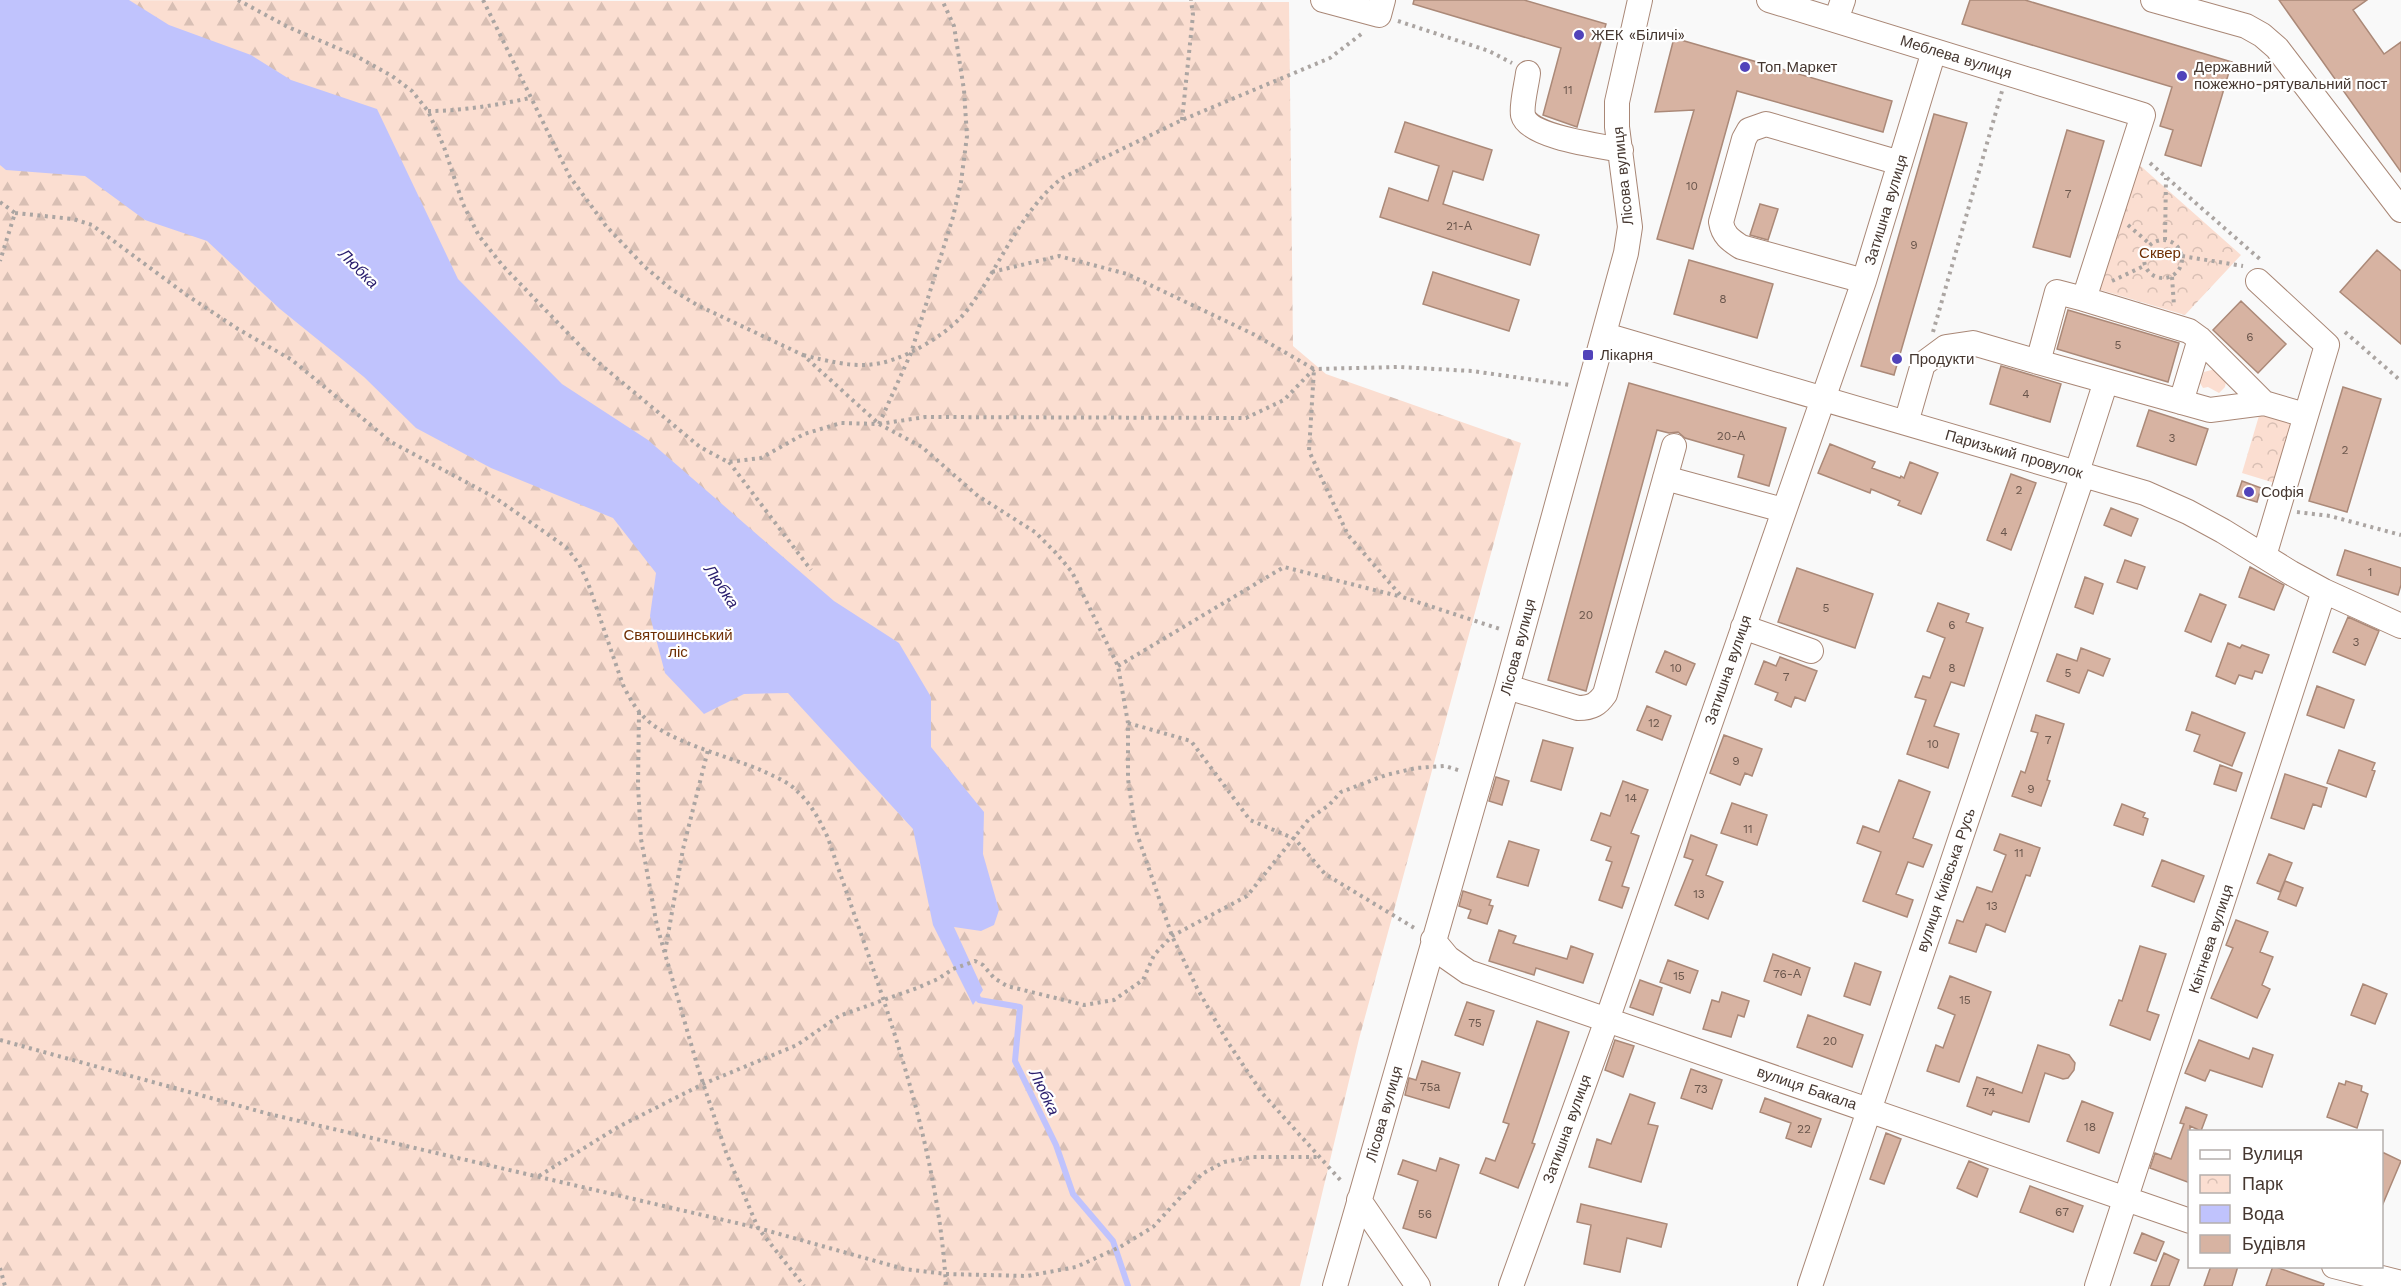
<svg xmlns="http://www.w3.org/2000/svg" width="2401" height="1286" font-family="'Work Sans',sans-serif">
<style>
.grass{fill:#fbded1}
.forest{fill:url(#forest-firs)}
.park{fill:url(#park-crowns)}
.water{fill:#c0c3fd}
.lines{fill:none;stroke-linecap:round;stroke-linejoin:round}
.stream{stroke:#c0c3fd;stroke-width:6}
.building{fill:#d7b3a2;stroke:#ab8978;stroke-width:1.5}
.minor-casing{stroke:#a98776;stroke-width:26}
.path{stroke:#aba5a2;stroke-width:4;stroke-dasharray:3 4.5;stroke-linecap:butt}
.minor{stroke:#fff;stroke-width:24}
.poi-dot{fill:#5143ba;stroke:#fff;stroke-width:2}
.labels{text-anchor:middle;stroke-width:4.5;stroke-linejoin:round;paint-order:stroke}
.number-label{font-size:12px;fill:#6a564c}
.poi-label{font-size:15px;fill:#453730;stroke:#fff;text-anchor:start}
.street-label{font-size:15px;fill:#453730;stroke:#fff}
.park-label{font-size:15px;fill:#6e2e03;stroke:#fff}
.water-label{font-size:16px;font-style:italic;fill:#291d6d;stroke:#fff}
</style>
<defs>
<pattern id="forest-firs" width="22" height="20" patternUnits="userSpaceOnUse" patternTransform="scale(1.5)"><rect width="22" height="20" fill="#fbded1"/><path d="M5 1l3.5 6h-7zM16 11l3.5 6h-7z" fill="#d8bfb4"/></pattern>
<pattern id="park-crowns" width="20" height="18" patternUnits="userSpaceOnUse" patternTransform="scale(1.5)"><rect width="20" height="18" fill="#fbded1"/><path d="M2 6a3 3 0 1 1 6 0M12 15a3 3 0 1 1 6 0" fill="none" stroke="#d8bfb4"/></pattern>
</defs>
<rect width="100%" height="100%" fill="#f9f9f9"/>
<path class="grass" d="M 2215,369 L 2226,381 L 2225,387 L 2219,393 L 2208,387 L 2203,388 L 2200,383 L 2204,372 Z"/>
<path class="forest" d="M 0,0 L 1289,2 L 1293,346 L 1326,374 L 1521,443 L 1359,1039 L 1300,1286 L 0,1286 Z"/>
<path class="park" d="M 2135,161 L 2241,255 L 2185,315 L 2094,288 Z
M 2261,409 L 2298,420 L 2278,484 L 2242,473 Z"/>
<path class="water" d="M 0,0 L 129,0 L 169,25 L 251,55 L 291,80 L 377,109 L 458,279 L 562,384 L 648,440 L 834,601 L 899,643 L 931,697 L 931,747 L 984,812 L 983,854 L 999,910 L 994,925 L 981,931 L 954,927 L 983,990 L 973,1005 L 933,925 L 913,829 L 788,693 L 744,694 L 704,714 L 665,673 L 650,616 L 656,573 L 613,518 L 491,468 L 416,428 L 364,377 L 280,309 L 207,241 L 145,220 L 85,176 L 6,170 L 0,165 Z"/>
<g class="lines">
<path class="stream" d="M 975,992 L 979,1000 L 1020,1007 L 1015,1061 L 1056,1145 L 1073,1194 L 1113,1241 L 1128,1286"/>
</g>
<path class="building" d="M 1414,0 L 1524,0 L 1606,24 L 1577,127 L 1543,115 L 1561,48 L 1413,4 Z
M 1970,0 L 2025,0 L 2232,62 L 2201,166 L 2165,155 L 2173,130 L 2160,126 L 2172,87 L 1962,24 Z
M 2279,0 L 2367,0 L 2353,10 L 2384,54 L 2401,42 L 2401,172 Z
M 1674,38 L 1892,101 L 1883,132 L 1737,91 L 1693,249 L 1657,239 L 1694,110 L 1655,112 Z
M 1934,114 L 1967,123 L 1894,375 L 1861,366 Z
M 1405,122 L 1492,150 L 1483,180 L 1453,171 L 1443,204 L 1539,235 L 1530,265 L 1380,217 L 1389,188 L 1428,201 L 1439,166 L 1395,152 Z
M 2067,130 L 2104,141 L 2070,257 L 2033,247 Z
M 1760,204 L 1778,209 L 1768,240 L 1750,235 Z
M 2377,250 L 2401,271 L 2401,344 L 2340,292 Z
M 1689,260 L 1773,284 L 1757,338 L 1674,314 Z
M 1433,272 L 1519,300 L 1509,331 L 1423,304 Z
M 2241,301 L 2286,344 L 2258,373 L 2213,330 Z
M 2068,310 L 2179,343 L 2168,382 L 2057,349 Z
M 2001,366 L 2061,384 L 2050,422 L 1990,404 Z
M 1629,383 L 1786,428 L 1769,486 L 1738,477 L 1744,455 L 1685,438 L 1678,432 L 1669,433 L 1657,430 L 1586,691 L 1548,680 Z
M 2343,387 L 2381,399 L 2347,512 L 2309,501 Z
M 2149,410 L 2208,429 L 2196,465 L 2137,446 Z
M 1830,444 L 1875,462 L 1872,468 L 1900,478 L 1901,476 L 1904,478 L 1910,462 L 1938,473 L 1921,514 L 1898,505 L 1900,501 L 1871,489 L 1870,493 L 1818,473 Z
M 2011,474 L 2036,483 L 2011,550 L 1987,540 Z
M 2242,481 L 2261,488 L 2257,502 L 2237,496 Z
M 2111,508 L 2138,519 L 2131,536 L 2104,525 Z
M 2345,550 L 2401,568 L 2401,585 L 2398,595 L 2337,575 Z
M 2125,560 L 2145,567 L 2137,589 L 2117,582 Z
M 2250,567 L 2284,585 L 2274,610 L 2239,597 Z
M 1797,568 L 1873,594 L 1855,648 L 1778,622 Z
M 2085,577 L 2103,584 L 2093,614 L 2075,607 Z
M 2200,594 L 2226,605 L 2211,642 L 2185,631 Z
M 1938,603 L 1969,614 L 1966,622 L 1983,628 L 1964,686 L 1951,682 L 1934,726 L 1959,734 L 1948,768 L 1907,754 L 1926,700 L 1915,697 L 1923,676 L 1930,678 L 1945,638 L 1927,631 Z
M 2348,617 L 2379,631 L 2365,665 L 2333,652 Z
M 2228,643 L 2240,648 L 2242,645 L 2269,655 L 2262,673 L 2255,671 L 2252,679 L 2239,675 L 2235,684 L 2216,676 Z
M 2081,648 L 2110,659 L 2103,676 L 2088,670 L 2079,693 L 2047,681 L 2057,654 L 2077,661 Z
M 1665,651 L 1695,664 L 1686,685 L 1656,672 Z
M 1780,657 L 1817,671 L 1805,701 L 1795,697 L 1791,707 L 1775,700 L 1778,693 L 1755,684 L 1764,661 L 1776,666 Z
M 2317,686 L 2354,700 L 2344,728 L 2307,715 Z
M 1647,706 L 1671,716 L 1662,740 L 1637,730 Z
M 2192,712 L 2245,733 L 2232,766 L 2194,751 L 2200,735 L 2186,730 Z
M 2036,715 L 2064,724 L 2047,780 L 2050,781 L 2041,806 L 2012,796 L 2021,771 L 2025,773 L 2038,733 L 2031,731 Z
M 1724,735 L 1762,749 L 1752,776 L 1745,773 L 1740,785 L 1710,773 Z
M 1543,740 L 1573,748 L 1561,790 L 1531,781 Z
M 2339,750 L 2375,763 L 2372,770 L 2375,771 L 2366,797 L 2327,783 Z
M 2220,765 L 2242,773 L 2236,791 L 2214,784 Z
M 2285,774 L 2327,788 L 2321,807 L 2313,804 L 2304,829 L 2271,818 Z
M 1496,777 L 1509,781 L 1502,805 L 1489,801 Z
M 1899,780 L 1930,792 L 1913,838 L 1932,845 L 1923,867 L 1908,862 L 1896,894 L 1913,900 L 1907,917 L 1863,901 L 1881,852 L 1857,843 L 1863,826 L 1879,832 Z
M 1623,781 L 1648,790 L 1631,833 L 1639,836 L 1622,886 L 1629,888 L 1622,908 L 1599,900 L 1612,862 L 1606,860 L 1611,847 L 1591,840 L 1601,813 L 1610,816 Z
M 1732,803 L 1767,815 L 1757,845 L 1721,833 Z
M 2122,804 L 2145,813 L 2143,817 L 2148,819 L 2143,835 L 2114,825 Z
M 2000,834 L 2040,848 L 2030,876 L 2026,875 L 2005,932 L 1986,924 L 1976,952 L 1949,943 L 1957,920 L 1963,922 L 1977,887 L 1992,892 L 2006,855 L 1994,850 Z
M 1691,835 L 1717,845 L 1706,875 L 1723,882 L 1708,919 L 1675,905 L 1693,860 L 1684,857 Z
M 1509,841 L 1539,850 L 1528,886 L 1497,877 Z
M 2269,854 L 2292,863 L 2280,892 L 2257,883 Z
M 2162,860 L 2204,876 L 2194,902 L 2152,886 Z
M 2285,881 L 2303,888 L 2296,906 L 2278,899 Z
M 1463,891 L 1491,900 L 1489,905 L 1493,906 L 1487,924 L 1468,918 L 1471,910 L 1459,906 Z
M 2236,920 L 2268,932 L 2260,952 L 2273,957 L 2262,985 L 2270,989 L 2257,1018 L 2211,998 L 2233,948 L 2226,945 Z
M 1499,930 L 1516,936 L 1513,943 L 1567,959 L 1571,946 L 1593,954 L 1583,983 L 1536,968 L 1534,975 L 1489,961 Z
M 2140,946 L 2166,954 L 2147,1011 L 2159,1015 L 2150,1040 L 2110,1025 L 2119,1000 L 2122,1001 Z
M 1773,954 L 1810,968 L 1801,995 L 1764,981 Z
M 1668,960 L 1698,971 L 1690,993 L 1660,982 Z
M 1855,963 L 1881,972 L 1870,1005 L 1844,996 Z
M 1950,976 L 1991,992 L 1959,1082 L 1927,1071 L 1936,1045 L 1943,1048 L 1955,1015 L 1938,1008 Z
M 1640,980 L 1662,988 L 1653,1015 L 1630,1007 Z
M 2363,984 L 2387,994 L 2375,1024 L 2351,1015 Z
M 1722,992 L 1749,1001 L 1744,1017 L 1738,1015 L 1731,1037 L 1703,1029 L 1712,1000 L 1719,1002 Z
M 1467,1002 L 1494,1011 L 1483,1045 L 1455,1035 Z
M 1808,1015 L 1863,1035 L 1852,1067 L 1797,1047 Z
M 1537,1021 L 1569,1032 L 1532,1143 L 1535,1144 L 1518,1188 L 1480,1173 L 1486,1158 L 1495,1161 L 1509,1124 L 1503,1122 Z
M 1615,1040 L 1634,1046 L 1623,1077 L 1605,1070 Z
M 2199,1040 L 2249,1059 L 2253,1048 L 2273,1055 L 2262,1087 L 2210,1070 L 2205,1081 L 2185,1073 Z
M 2038,1045 L 2069,1055 L 2075,1063 L 2074,1070 L 2068,1078 L 2063,1079 L 2045,1073 L 2029,1122 L 1993,1111 L 1991,1115 L 1967,1106 L 1977,1077 L 2022,1093 Z
M 1422,1061 L 1460,1073 L 1449,1108 L 1405,1095 L 1409,1078 L 1416,1080 Z
M 1691,1069 L 1722,1080 L 1712,1109 L 1681,1098 Z
M 2346,1081 L 2362,1086 L 2361,1091 L 2368,1094 L 2357,1128 L 2327,1117 L 2339,1083 L 2345,1085 Z
M 1630,1094 L 1655,1103 L 1648,1124 L 1658,1126 L 1641,1182 L 1589,1167 L 1597,1139 L 1611,1144 Z
M 1765,1098 L 1821,1119 L 1811,1147 L 1786,1138 L 1791,1123 L 1760,1112 Z
M 2082,1101 L 2113,1113 L 2099,1153 L 2067,1141 Z
M 2186,1107 L 2207,1115 L 2201,1131 L 2190,1126 L 2190,1183 L 2150,1168 L 2155,1153 L 2171,1159 L 2184,1124 L 2180,1123 Z
M 1886,1133 L 1901,1139 L 1884,1184 L 1870,1179 Z
M 2382,1152 L 2401,1161 L 2382,1206 Z
M 1440,1158 L 1459,1165 L 1436,1238 L 1403,1228 L 1418,1181 L 1398,1174 L 1403,1160 L 1436,1171 Z
M 1969,1161 L 1988,1169 L 1977,1197 L 1957,1188 Z
M 2030,1186 L 2083,1206 L 2073,1232 L 2020,1212 Z
M 1581,1204 L 1667,1224 L 1661,1247 L 1627,1238 L 1620,1272 L 1584,1264 L 1591,1225 L 1577,1222 Z
M 2142,1233 L 2164,1242 L 2156,1261 L 2134,1253 Z
M 2164,1253 L 2179,1260 L 2169,1286 L 2151,1286 Z
M 2211,1266 L 2238,1266 L 2232,1286 L 2204,1286 Z
M 2273,1266 L 2324,1284 L 2323,1286 L 2266,1286 Z"/>
<g class="lines">
<defs>
<path id="minor" d="M 1323,0 L 1379,15 L 1383,0
M 1769,0 L 2143,115 L 2084,299 L 2189,331 L 2200,339 L 2264,403 L 2305,415
M 2153,0 L 2246,26 L 2262,35 L 2277,48 L 2401,210
M 1836,20 L 1843,0
M 1528,73 C 1527,83 1521,105 1523,115 C 1528,137 1601,146 1621,150
M 1864,281 L 1741,247 C 1730,240 1723,235 1721,222 L 1744,139 L 1749,130 L 1766,124 L 1900,163
M 2258,281 L 2327,345 L 2264,556
M 1605,335 L 2145,493 L 2188,512 L 2223,531 L 2291,573 L 2324,591 L 2401,626
M 2038,362 L 2106,381
M 2181,402 L 2200,339
M 1906,423 L 1923,364 L 1946,347 L 1973,343 L 2038,362 L 2057,292 L 2084,299
M 2077,472 L 2106,381 L 2210,410 L 2264,403
M 1665,478 L 1783,510
M 1743,627 L 1811,651
M 1507,687 L 1578,708 C 1592,708 1598,704 1605,694 L 1674,446
M 1433,940 L 1448,958 L 1468,972 L 2190,1221
M 1359,1200 L 1418,1286
M 2334,1266 L 2401,1283
M 1335,1286 L 1507,687 L 1626,253 L 1630,227 L 1617,127 L 1617,102 L 1640,0
M 1511,1286 L 1607,1020 L 1864,281 L 1934,51
M 1810,1286 L 2083,474
M 2097,1286 L 2324,591"/>
</defs>
<use href="#minor" class="minor-casing"/>
<path class="path" d="M 238,0 L 288,27 L 356,56 L 392,76 L 412,91 L 428,111 L 444,147 L 463,204 L 479,236 L 503,266 L 588,354 L 700,447 L 728,462 L 761,458 L 804,434 L 841,423 L 879,424 L 922,447 L 978,496 L 1035,532 L 1056,553 L 1072,572 L 1118,666 L 1128,723 L 1128,779 L 1135,828 L 1172,936 L 1197,988 L 1227,1041 L 1262,1093 L 1343,1183
M 483,0 L 570,177 L 606,226 L 645,267 L 671,289 L 697,305 L 803,355 L 879,424
M 1398,21 L 1489,51 L 1512,63
M 428,111 C 462,111 497,105 530,98
M 1182,120 L 1193,15 L 1191,0
M 2150,163 L 2262,261
M 0,202 L 15,213 L 0,261
M 15,213 L 73,219 L 92,225 L 188,296 L 238,329 L 292,360 L 391,442 L 494,497 L 566,547 L 579,564 L 588,583 L 623,685 C 629,697 635,709 646,719 C 669,742 731,757 763,771 C 775,777 789,782 798,792 C 812,805 820,821 828,838 C 877,984 937,1130 946,1286
M 2128,225 L 2150,244
M2144 259a19 19 0 1 1 38 0a19 19 0 1 1-38 0Z
M 2165,240 L 2166,178
M 2182,256 L 2243,266
M 992,272 L 1059,256 L 1127,274 L 1253,334 L 1314,369 L 1309,451 L 1348,535 L 1402,597 L 1503,630
M 2172,277 L 2174,306
M 2112,281 L 2144,266
M 1933,332 L 2002,91
M 2345,332 L 2401,381
M 803,355 C 855,368 878,372 926,344 C 943,334 960,321 971,305 C 1002,262 1020,212 1062,178 L 1182,120 L 1330,58 L 1364,32
M 879,424 L 925,417 L 1246,418 L 1284,400 L 1314,369 L 1399,367 L 1472,371 L 1570,385
M 879,424 L 911,353 L 953,217 L 961,182 L 967,136 L 964,90 L 954,26 L 942,0
M 729,462 L 811,570
M 2297,512 L 2330,516 L 2401,535
M 1118,666 L 1284,567 L 1402,597
M 639,712 L 638,785 L 641,839 L 657,926 L 698,1068 L 726,1152 L 758,1228 L 804,1286
M 1128,723 L 1191,741 L 1250,820 L 1295,839 L 1325,874 L 1416,929
M 665,952 L 683,849 L 708,750
M 0,1040 L 269,1114 L 758,1228 L 904,1269 L 946,1274 L 1027,1276 L 1076,1267 L 1120,1247 L 1153,1227 L 1202,1174 L 1224,1162 L 1252,1157 L 1321,1157
M 539,1176 L 618,1127 L 703,1084 L 797,1045 L 839,1016 L 917,988 L 938,979 L 953,969 L 975,961 L 983,965 L 994,978 L 1007,986 L 1084,1005 L 1114,1000 L 1143,980 L 1154,955 L 1172,936 L 1247,896 L 1309,819 L 1329,805 L 1341,792 L 1386,775 L 1416,768 L 1445,766 L 1461,771
M 0,1268 L 5,1286"/>
<use href="#minor" class="minor"/>
</g>
<g class="poi-dot">
<circle cx="1579" cy="35" r="6"/>
<circle cx="1745" cy="67" r="6"/>
<circle cx="2182" cy="76" r="6"/>
<rect x="1582" y="349" width="12" height="12" rx="3"/>
<circle cx="1897" cy="359" r="6"/>
<circle cx="2249" cy="492" r="6"/>
</g>
<g class="labels">
<g class="number-label">
<text x="1568" y="94">11</text>
<text x="1692" y="190">10</text>
<text x="2068" y="198">7</text>
<text x="1459" y="230">21-А</text>
<text x="1914" y="249">9</text>
<text x="1723" y="303">8</text>
<text x="2250" y="341">6</text>
<text x="2118" y="349">5</text>
<text x="2026" y="398">4</text>
<text x="1731" y="440">20-А</text>
<text x="2172" y="442">3</text>
<text x="2345" y="454">2</text>
<text x="2019" y="494">2</text>
<text x="2004" y="536">4</text>
<text x="2370" y="576">1</text>
<text x="1826" y="612">5</text>
<text x="1586" y="619">20</text>
<text x="1952" y="629">6</text>
<text x="2356" y="646">3</text>
<text x="1676" y="672">10</text>
<text x="1952" y="672">8</text>
<text x="2068" y="677">5</text>
<text x="1786" y="681">7</text>
<text x="1654" y="727">12</text>
<text x="2048" y="744">7</text>
<text x="1933" y="748">10</text>
<text x="1736" y="765">9</text>
<text x="2031" y="793">9</text>
<text x="1631" y="802">14</text>
<text x="1748" y="833">11</text>
<text x="2019" y="857">11</text>
<text x="1699" y="898">13</text>
<text x="1992" y="910">13</text>
<text x="1787" y="978">76-А</text>
<text x="1679" y="980">15</text>
<text x="1965" y="1004">15</text>
<text x="1475" y="1027">75</text>
<text x="1830" y="1045">20</text>
<text x="1430" y="1091">75а</text>
<text x="1701" y="1093">73</text>
<text x="1989" y="1096">74</text>
<text x="2090" y="1131">18</text>
<text x="1804" y="1133">22</text>
<text x="2062" y="1216">67</text>
<text x="1425" y="1218">56</text>
</g>
<g class="poi-label">
<text x="1591" y="40">ЖЕК «Біличі»</text>
<text x="1757" y="72">Топ Маркет</text>
<text x="2194" y="72">Державний<tspan x="2194" dy="17">пожежно-рятувальний пост</tspan></text>
<text x="1600" y="360">Лікарня</text>
<text x="1909" y="364">Продукти</text>
<text x="2261" y="497">Софія</text>
</g>
<g class="street-label">
<text transform="translate(1956 57) rotate(17)" y="5">Меблева вулиця</text>
<text transform="translate(1623 176) rotate(-96)" y="5">Лісова вулиця</text>
<text transform="translate(1886 210) rotate(-73)" y="5">Затишна вулиця</text>
<text transform="translate(2014 454) rotate(16)" y="5">Паризький провулок</text>
<text transform="translate(1518 647) rotate(-75)" y="5">Лісова вулиця</text>
<text transform="translate(1728 670) rotate(-71)" y="5">Затишна вулиця</text>
<text transform="translate(1946 880) rotate(-71)" y="5">вулиця Київська Русь</text>
<text transform="translate(2211 939) rotate(-72)" y="5">Квітнева вулиця</text>
<text transform="translate(1807 1088) rotate(19)" y="5">вулиця Бакала</text>
<text transform="translate(1384 1114) rotate(-74)" y="5">Лісова вулиця</text>
<text transform="translate(1567 1129) rotate(-70)" y="5">Затишна вулиця</text>
</g>
<g class="park-label">
<text x="2160" y="258">Сквер</text>
<text x="678" y="640">Святошинський<tspan x="678" dy="17">ліс</tspan></text>
</g>
<g class="water-label">
<text transform="translate(359 268) rotate(45)" y="6">Любка</text>
<text transform="translate(722 586) rotate(56)" y="6">Любка</text>
<text transform="translate(1045 1092) rotate(64)" y="6">Любка</text>
</g>
</g>
<rect x="2188" y="1130" width="195" height="138" fill="#ffffff" stroke="#b5afac" stroke-width="1.5"/>
<rect x="2200" y="1150" width="30" height="9" fill="#ffffff" stroke="#b5afac" stroke-width="1.5"/>
<text x="2242" y="1160" font-size="18" fill="#453730">Вулиця</text>
<rect x="2200" y="1175" width="30" height="18" fill="url(#park-crowns)" stroke="#b5afac" stroke-width="1.5"/>
<text x="2242" y="1190" font-size="18" fill="#453730">Парк</text>
<rect x="2200" y="1205" width="30" height="18" fill="#c0c3fd" stroke="#b5afac" stroke-width="1.5"/>
<text x="2242" y="1220" font-size="18" fill="#453730">Вода</text>
<rect x="2200" y="1235" width="30" height="18" fill="#d7b3a2" stroke="#b5afac" stroke-width="1.5"/>
<text x="2242" y="1250" font-size="18" fill="#453730">Будівля</text>
</svg>
